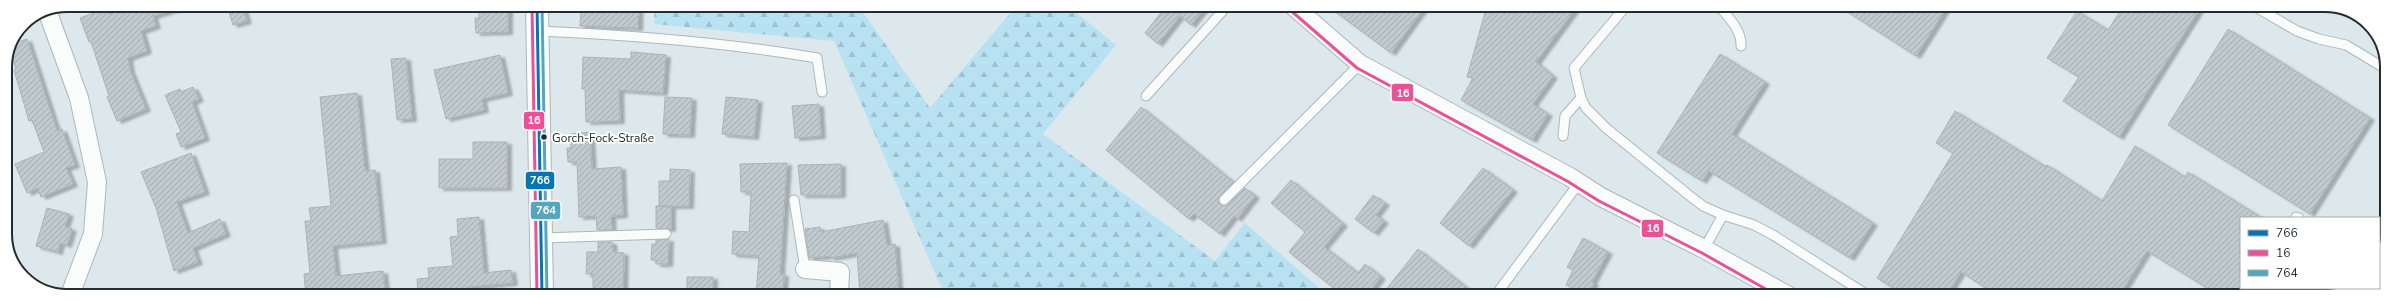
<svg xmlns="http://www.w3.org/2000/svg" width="2392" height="301" font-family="'Nunito Sans',sans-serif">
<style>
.forest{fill:url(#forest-firs)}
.building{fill:url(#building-hatch);stroke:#aab3b7;filter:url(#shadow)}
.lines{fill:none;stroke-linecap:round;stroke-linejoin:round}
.service-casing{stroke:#adb6ba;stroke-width:11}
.minor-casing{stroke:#adb6ba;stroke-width:20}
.secondary-casing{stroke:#adb6ba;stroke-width:24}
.service{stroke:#fafcfc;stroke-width:9}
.minor{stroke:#fafcfc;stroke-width:18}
.secondary{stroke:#fafcfc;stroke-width:22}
.bus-1-casing{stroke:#fff;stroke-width:6}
.bus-2-casing{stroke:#fff;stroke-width:6}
.bus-3-casing{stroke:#fff;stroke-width:6}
.bus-1{stroke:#0775b2;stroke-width:3}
.bus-2{stroke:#ea5297;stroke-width:3}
.bus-3{stroke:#53a6bd;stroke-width:3}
.bus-dot{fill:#242c2f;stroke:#fff;stroke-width:1.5}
.labels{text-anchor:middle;stroke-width:3.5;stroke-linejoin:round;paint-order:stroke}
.bus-label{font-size:12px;fill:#242c2f;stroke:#fff;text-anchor:start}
.rim{fill:none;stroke:#242c2f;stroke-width:2}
.line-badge{stroke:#fff;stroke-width:1.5}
.badge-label{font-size:11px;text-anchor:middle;font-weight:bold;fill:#fff}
</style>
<defs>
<pattern id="forest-firs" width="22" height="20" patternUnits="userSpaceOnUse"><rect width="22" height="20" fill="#b8e1f2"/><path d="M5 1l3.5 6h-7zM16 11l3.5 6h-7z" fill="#9ec1d0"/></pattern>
<pattern id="building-hatch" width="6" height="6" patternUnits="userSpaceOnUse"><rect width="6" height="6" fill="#c0c9cd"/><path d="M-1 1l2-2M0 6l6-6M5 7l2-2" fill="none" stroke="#a5adb0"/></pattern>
<filter id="shadow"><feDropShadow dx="4.5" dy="2.5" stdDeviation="1" flood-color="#0004"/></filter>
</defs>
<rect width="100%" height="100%" fill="#dde8ed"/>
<path class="forest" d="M 655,5 L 858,5 L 930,108 L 1017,5 L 1067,5 L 1116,45 L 1043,134 L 1215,261 L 1245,223 L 1318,287 L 1310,296 L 945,296 L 834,41 L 654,24 Z"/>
<path class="building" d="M 136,5 L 179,5 L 179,8 L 153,16 L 156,26 L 141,31 L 147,51 L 128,58 L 130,70 L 146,109 L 117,121 L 107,97 L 109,96 L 91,42 L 89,42 L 80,18 L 107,8 L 109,14 Z
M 227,5 L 242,5 L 247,21 L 233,25 Z
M 479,5 L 508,5 L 508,32 L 476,33 L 475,18 L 479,18 Z
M 581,5 L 639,5 L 638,28 L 580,26 Z
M 1167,5 L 1207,5 L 1191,25 L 1180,16 L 1158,44 L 1145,33 Z
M 1326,5 L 1426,5 L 1391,53 Z
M 1487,5 L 1578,5 L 1536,62 L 1553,76 L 1533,104 L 1548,114 L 1532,140 L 1461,100 L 1473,78 L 1467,77 Z
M 1837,5 L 1948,5 L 1916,56 Z
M 2124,5 L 2202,5 L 2119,137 L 2063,101 L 2079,77 L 2047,58 L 2077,11 L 2108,30 Z
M 2228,29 L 2370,118 L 2310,214 L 2168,125 Z
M 27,39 L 57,131 L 62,129 L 75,165 L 66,168 L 73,184 L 41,197 L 38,188 L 27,193 L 15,164 L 44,152 L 32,120 L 29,121 L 14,70 L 16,69 L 11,53 L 15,43 Z
M 631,52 L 666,55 L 663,93 L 619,90 L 620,121 L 586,122 L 585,89 L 582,89 L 583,57 L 631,59 Z
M 1720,54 L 1765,82 L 1732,134 L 1873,223 L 1850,258 L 1709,171 L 1702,181 L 1657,153 Z
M 500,55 L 508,93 L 482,99 L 484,110 L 446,119 L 434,70 Z
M 406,58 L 412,119 L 397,120 L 391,59 Z
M 193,87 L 199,99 L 192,102 L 205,138 L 181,147 L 176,134 L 181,132 L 165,95 L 180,89 L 181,92 Z
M 357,93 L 365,171 L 375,170 L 382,241 L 333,246 L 336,276 L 383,271 L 386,296 L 306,296 L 304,274 L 310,273 L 305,221 L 311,221 L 309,208 L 331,206 L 320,97 Z
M 665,97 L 692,98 L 690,135 L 663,134 Z
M 726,97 L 758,100 L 754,137 L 722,134 Z
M 819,104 L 821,136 L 795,138 L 792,106 Z
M 1141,107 L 1233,182 L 1220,196 L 1218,201 L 1220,204 L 1228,204 L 1245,188 L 1255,196 L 1237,219 L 1234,216 L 1220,234 L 1194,214 L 1189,219 L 1106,150 Z
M 1955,111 L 2046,167 L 2047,165 L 2102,201 L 2135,146 L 2185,177 L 2188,172 L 2262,218 L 2241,218 L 2241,296 L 2220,296 L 2147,251 L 2119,296 L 1998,296 L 1961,272 L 1946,296 L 1906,296 L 1877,278 L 1953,153 L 1936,143 Z
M 590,132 L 592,169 L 621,167 L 623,215 L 611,216 L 612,230 L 597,230 L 596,216 L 579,217 L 577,162 L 568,162 L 567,148 L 571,148 L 570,134 Z
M 473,142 L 507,142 L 507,188 L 439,188 L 439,159 L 473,159 Z
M 191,153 L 205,192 L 177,202 L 188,233 L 220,219 L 226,234 L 193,248 L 198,262 L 174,271 L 156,208 L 141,172 Z
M 787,163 L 780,274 L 784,274 L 783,296 L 756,296 L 759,256 L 732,254 L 733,231 L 749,232 L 751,192 L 741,192 L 740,164 Z
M 841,164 L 841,195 L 801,195 L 798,165 Z
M 1483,168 L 1513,190 L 1469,246 L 1440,223 Z
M 670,169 L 690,170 L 689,206 L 659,206 L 659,181 L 670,181 Z
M 1291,180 L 1343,224 L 1324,247 L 1358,273 L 1365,264 L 1381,277 L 1366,296 L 1343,296 L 1289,252 L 1305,232 L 1271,203 Z
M 1373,195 L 1385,203 L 1376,215 L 1384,221 L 1374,233 L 1355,219 Z
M 656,206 L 671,207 L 671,229 L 656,228 Z
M 47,208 L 69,214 L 65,226 L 72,229 L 67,245 L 60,243 L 58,252 L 36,246 Z
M 479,217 L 484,273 L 511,270 L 513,283 L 467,287 L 468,296 L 418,294 L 417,279 L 429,278 L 428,268 L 453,266 L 450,237 L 458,236 L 457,219 Z
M 883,220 L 887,245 L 895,244 L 899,296 L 860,296 L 857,253 L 831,258 L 830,256 L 809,258 L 805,229 L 820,227 L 821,232 Z
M 1583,238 L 1608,252 L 1592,282 L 1594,283 L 1589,295 L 1566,285 L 1573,270 L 1567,267 Z
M 669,239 L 668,264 L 656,264 L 656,260 L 651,260 L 652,244 L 656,244 L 656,240 Z
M 598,242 L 612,242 L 613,252 L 624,253 L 623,296 L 593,296 L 593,274 L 586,274 L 587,252 L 598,252 Z
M 1418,249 L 1477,296 L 1381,296 Z
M 687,277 L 713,277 L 713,296 L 687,296 Z"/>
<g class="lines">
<defs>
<path id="service" d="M 1718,5 C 1728,17 1742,30 1741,46
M 2252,5 L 2297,31 L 2319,39 L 2346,45 L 2386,69
M 538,31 C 631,35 724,42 817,58 L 822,92
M 1146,96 L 1228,5
M 1581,98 L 1586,108 L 1606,128 L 1690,196 L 1703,206 L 1723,215
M 1563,136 L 1565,116 L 1581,98 L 1574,68 L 1627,5
M 794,200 L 805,269
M 1224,200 L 1360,64
M 2296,217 L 2299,218
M 541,238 L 666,234
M 1704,249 L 1723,215 L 1754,225 L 1773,235 L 1869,296
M 2382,251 L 2386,234
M 1495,296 L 1579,183"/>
<path id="minor" d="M 1292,5 L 1360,64 L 1570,177 L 1601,197 L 1704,249 L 1789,296
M 48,13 L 79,98 L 97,182 L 93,234 L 70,295
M 805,269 L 840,272 L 839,296"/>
<path id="secondary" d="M 537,5 L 542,296"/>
</defs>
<use href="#service" class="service-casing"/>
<use href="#minor" class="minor-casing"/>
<use href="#secondary" class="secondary-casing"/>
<use href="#service" class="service"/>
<use href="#minor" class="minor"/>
<use href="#secondary" class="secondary"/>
<defs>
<path id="bus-1" d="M 537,5 L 542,296"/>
<path id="bus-2" d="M 532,5 L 537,296
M 1289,9 L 1357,68 L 1567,181 L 1599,201 L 1702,253 L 1778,296"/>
<path id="bus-3" d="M 542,5 L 547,296"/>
</defs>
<use href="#bus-1" class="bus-1-casing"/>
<use href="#bus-2" class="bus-2-casing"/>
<use href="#bus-3" class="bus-3-casing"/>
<use href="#bus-1" class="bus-1"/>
<use href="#bus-2" class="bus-2"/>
<use href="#bus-3" class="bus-3"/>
</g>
<circle class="bus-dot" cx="544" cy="137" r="3.5"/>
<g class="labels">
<g class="bus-label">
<text x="552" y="142">Gorch-Fock-Straße</text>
</g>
</g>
<path d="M0 0H2392V301H0ZM67 12H2325A55 55 0 0 1 2380 67V234A55 55 0 0 1 2325 289H67A55 55 0 0 1 12 234V67A55 55 0 0 1 67 12Z" fill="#fff" fill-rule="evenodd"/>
<path class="rim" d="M67 12H2325A55 55 0 0 1 2380 67V234A55 55 0 0 1 2325 289H67A55 55 0 0 1 12 234V67A55 55 0 0 1 67 12Z"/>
<g class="line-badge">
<rect x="1391" y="83" width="23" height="19" rx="4" fill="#ea5297"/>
<rect x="523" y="111" width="22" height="19" rx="4" fill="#ea5297"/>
<rect x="525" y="171" width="30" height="19" rx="4" fill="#0775b2"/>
<rect x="530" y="201" width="31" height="19" rx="4" fill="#53a6bd"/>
<rect x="1641" y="219" width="23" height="19" rx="4" fill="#ea5297"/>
</g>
<g class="badge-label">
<text x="1403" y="97">16</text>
<text x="534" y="124">16</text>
<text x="540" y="184">766</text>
<text x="546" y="214">764</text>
<text x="1653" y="232">16</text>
</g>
<rect x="2240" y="217" width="140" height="72" fill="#ffffff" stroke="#a7abac"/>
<rect x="2248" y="230" width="20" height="6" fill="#0775b2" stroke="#a7abac"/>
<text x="2276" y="237" font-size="12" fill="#242c2f">766</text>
<rect x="2248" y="250" width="20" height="6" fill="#ea5297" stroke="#a7abac"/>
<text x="2276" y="257" font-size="12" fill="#242c2f">16</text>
<rect x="2248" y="270" width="20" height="6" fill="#53a6bd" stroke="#a7abac"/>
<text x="2276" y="277" font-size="12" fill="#242c2f">764</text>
</svg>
